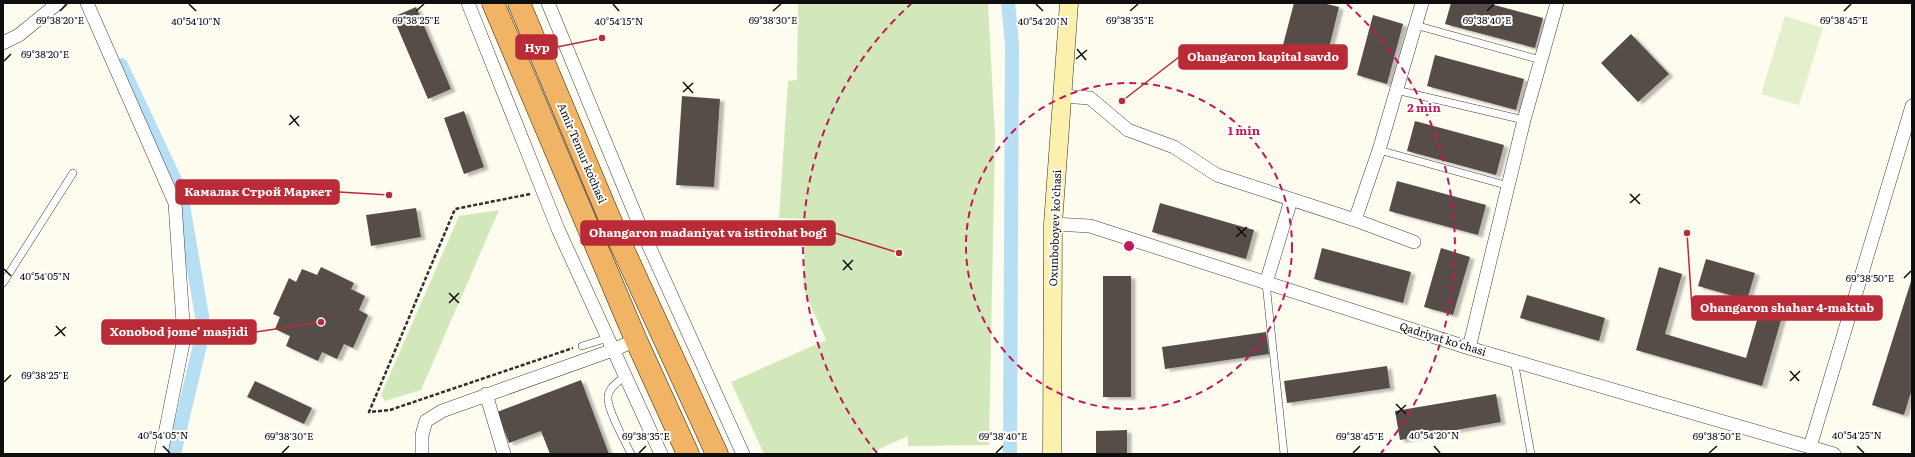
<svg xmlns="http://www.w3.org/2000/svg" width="1915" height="457" font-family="Literata,serif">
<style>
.green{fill:#d3e8ba}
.pitch{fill:#e4efcb}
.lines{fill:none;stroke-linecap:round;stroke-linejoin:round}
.canal{stroke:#b6dff4;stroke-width:14}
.building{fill:#564e4a;filter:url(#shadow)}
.service-casing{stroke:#414141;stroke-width:8}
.minor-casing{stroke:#414141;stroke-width:14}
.secondary-casing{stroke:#303030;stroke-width:19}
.trunk-casing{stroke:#1f1f1f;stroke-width:23}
.path{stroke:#303030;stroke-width:2.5;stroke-dasharray:4 2;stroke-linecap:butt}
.service{stroke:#fff;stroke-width:7}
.minor{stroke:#fff;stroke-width:13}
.secondary{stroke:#fcf0ad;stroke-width:18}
.trunk{stroke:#f1b464;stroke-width:22}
.ticks{fill:none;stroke:#0e0e0e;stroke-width:1.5}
.ring{fill:none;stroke:#c2185b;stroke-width:2;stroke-dasharray:7 5}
.labels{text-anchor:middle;stroke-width:4;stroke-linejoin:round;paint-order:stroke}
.street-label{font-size:11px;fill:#0e0e0e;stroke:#fff}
.ticks-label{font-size:10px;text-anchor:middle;fill:#0e0e0e;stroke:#fff;stroke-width:4;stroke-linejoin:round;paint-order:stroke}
.centre{fill:#c2185b;stroke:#fff;stroke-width:2}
.ring-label{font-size:12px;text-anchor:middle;font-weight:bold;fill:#c2185b;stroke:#fff;stroke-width:4;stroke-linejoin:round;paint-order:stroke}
.leader{fill:none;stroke:#b92b36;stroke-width:1.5}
.callout-dot{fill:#b92b36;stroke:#fff;stroke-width:1.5}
.callout{fill:#b92b36;stroke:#b92b36;stroke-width:1.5}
.callout-label{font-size:12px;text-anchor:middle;font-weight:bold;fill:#fff}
</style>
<defs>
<filter id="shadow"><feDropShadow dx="4.5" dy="2.5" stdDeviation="1" flood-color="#0004"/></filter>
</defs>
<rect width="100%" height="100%" fill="#fefbef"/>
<path class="green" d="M 798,3 L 988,3 L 995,136 L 989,445 L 908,446 L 908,436 L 868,454 L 764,454 L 731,382 L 826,340 L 803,288 L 806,219 L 779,218 L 788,81 L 797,80 Z
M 499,210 L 421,390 L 385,401 L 381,395 L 459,216 Z"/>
<path class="pitch" d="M 1785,16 L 1823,28 L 1799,105 L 1761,94 Z"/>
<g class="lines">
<path class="canal" d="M 1008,3 L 1012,44 L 1010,454
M 121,65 L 181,193 L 204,328 L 174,454"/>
</g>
<path class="building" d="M 1294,3 L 1323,3 L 1339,7 L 1327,56 L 1283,45 Z
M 1451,3 L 1487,3 L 1543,18 L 1535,48 L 1445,24 Z
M 416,7 L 451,89 L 428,99 L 393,17 Z
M 1373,15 L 1403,24 L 1387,84 L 1357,75 Z
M 1631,34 L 1669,74 L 1638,102 L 1601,63 Z
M 1435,55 L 1524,79 L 1516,110 L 1427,86 Z
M 682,96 L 720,99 L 714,187 L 676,185 Z
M 464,111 L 484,167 L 464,174 L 444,118 Z
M 1415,121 L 1504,145 L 1496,175 L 1407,151 Z
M 1397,181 L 1486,205 L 1478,235 L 1389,211 Z
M 1160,203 L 1254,230 L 1246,259 L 1152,232 Z
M 416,208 L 421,237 L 371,246 L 366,215 Z
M 1322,248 L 1411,272 L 1403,303 L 1314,279 Z
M 1441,248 L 1470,257 L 1453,315 L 1424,307 Z
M 1706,259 L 1755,273 L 1747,300 L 1698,286 Z
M 321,267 L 354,283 L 351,289 L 365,296 L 359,310 L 368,315 L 353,348 L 344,344 L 337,359 L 322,352 L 318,361 L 286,346 L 290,336 L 275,329 L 280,317 L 273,314 L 289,278 L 296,282 L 302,269 L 317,275 Z
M 1659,267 L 1682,274 L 1665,334 L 1746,358 L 1764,296 L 1786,303 L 1762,386 L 1636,350 Z
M 1103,276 L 1131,276 L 1131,397 L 1103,397 Z
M 1912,278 L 1912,389 L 1904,415 L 1872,405 Z
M 1527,295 L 1605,318 L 1599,341 L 1520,318 Z
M 1266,332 L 1269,354 L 1165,369 L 1162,347 Z
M 1387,366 L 1390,388 L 1287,403 L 1284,381 Z
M 581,380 L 609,454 L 550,454 L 541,431 L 509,443 L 497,412 Z
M 255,381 L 312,408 L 304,424 L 247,397 Z
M 1496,394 L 1501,422 L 1400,440 L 1395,411 Z
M 1127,430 L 1127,454 L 1096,454 L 1096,431 Z"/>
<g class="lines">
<defs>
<path id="service" d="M 1415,25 L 1541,60
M 1396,90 L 1524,120
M 1379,150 L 1509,186
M 3,283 L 73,173
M 1266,283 L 1284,454
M 582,346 L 608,338
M 1514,360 L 1531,454
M 625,376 C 619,381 608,388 608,397 C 607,410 625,441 631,454"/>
<path id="minor" d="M 87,3 L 175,203 L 184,338 L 161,454
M 468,3 L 558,229 L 661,454
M 548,3 L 640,226 L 743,454
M 3,43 L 19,35 L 58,3
M 1062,96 L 1090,98 L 1128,130 L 1174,147 L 1217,175 L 1355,220 L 1414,242
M 1355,220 L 1379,150 L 1422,3
M 1053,224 L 1090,226 L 1469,348 L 1834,454
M 1266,283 L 1291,200
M 1469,348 L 1524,120 L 1557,3
M 486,394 L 504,454
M 1810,447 L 1912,106
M 422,454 L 422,435 L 426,421 L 442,411 L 613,350 L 636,340"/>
<path id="secondary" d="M 1052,454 L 1053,224 L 1069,3"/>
<path id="trunk" d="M 493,3 L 636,340 L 688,454
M 519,3 L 617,236 L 717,454"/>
</defs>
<use href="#service" class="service-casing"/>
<use href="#minor" class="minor-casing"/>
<use href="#secondary" class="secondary-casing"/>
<use href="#trunk" class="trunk-casing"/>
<path class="path" d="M 530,194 L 455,209 L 369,412 L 390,410 L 573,348"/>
<use href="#service" class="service"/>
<use href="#minor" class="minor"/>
<use href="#secondary" class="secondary"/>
<use href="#trunk" class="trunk"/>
</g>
<path class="ticks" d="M 189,4 L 196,11M 613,4 L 619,11M 1036,4 L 1043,11M 60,11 L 67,4M 416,11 L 424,4M 773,11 L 781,4M 1130,11 L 1138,4M 1487,11 L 1494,4M 1844,11 L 1851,4M 1077,49 L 1086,60M 1076,59 L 1087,50M 4,61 L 11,54M 683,82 L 693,93M 683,92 L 693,83M 290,115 L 299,126M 289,125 L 299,116M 1630,194 L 1640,204M 1630,203 L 1640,194M 1237,227 L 1246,237M 1236,237 L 1247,227M 843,260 L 852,270M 4,269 L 11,276M 843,270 L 853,260M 1904,278 L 1911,271M 449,293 L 459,303M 449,303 L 459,293M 56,326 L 65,336M 55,336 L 66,327M 1790,371 L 1799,381M 1790,381 L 1800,371M 4,382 L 11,375M 1396,404 L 1406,414M 1396,414 L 1406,405M 163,446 L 170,453M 1434,446 L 1440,453M 1857,446 L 1864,453M 282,453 L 289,446M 639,453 L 646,446M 996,453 L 1003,446M 1353,453 L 1360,446M 1709,453 L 1717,446"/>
<g class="ring">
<circle cx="1129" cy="246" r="163"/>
<path d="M877 453A326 326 0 0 1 911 4M1347 4A326 326 0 0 1 1381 453"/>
</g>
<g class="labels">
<g class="street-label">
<text transform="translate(582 153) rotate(67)" y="4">Amir Temur koʻchasi</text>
<text transform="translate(1055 228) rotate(-88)" y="4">Oxunboboyev ko'chasi</text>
<text transform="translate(1443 339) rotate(17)" y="4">Qadriyat ko'chasi</text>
</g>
</g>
<g class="ticks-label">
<text x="1487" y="24">69°38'40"E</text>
<text x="60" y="24">69°38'20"E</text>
<text x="416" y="24">69°38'25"E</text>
<text x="773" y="24">69°38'30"E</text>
<text x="1130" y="24">69°38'35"E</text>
<text x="1844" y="24">69°38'45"E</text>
<text x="196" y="25">40°54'10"N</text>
<text x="619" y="25">40°54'15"N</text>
<text x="1043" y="25">40°54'20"N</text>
<text x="45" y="58">69°38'20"E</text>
<text x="45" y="280">40°54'05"N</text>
<text x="1870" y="282">69°38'50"E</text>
<text x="45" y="379">69°38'25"E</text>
<text x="163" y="439">40°54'05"N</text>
<text x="1434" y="439">40°54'20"N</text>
<text x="1857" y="439">40°54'25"N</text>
<text x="289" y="440">69°38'30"E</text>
<text x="646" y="440">69°38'35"E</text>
<text x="1003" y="440">69°38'40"E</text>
<text x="1360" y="440">69°38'45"E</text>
<text x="1717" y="440">69°38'50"E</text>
</g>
<circle cx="1129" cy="246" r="6" class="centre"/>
<g class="ring-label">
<text x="1424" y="112">2 min</text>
<text x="1244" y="135">1 min</text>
</g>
<path class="leader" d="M602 38L557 47M1122 101L1179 57M389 195L339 192M899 253L835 233M1687 233L1692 308M321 322L256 332"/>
<g class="callout-dot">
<circle cx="602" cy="38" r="4"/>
<circle cx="1122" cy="101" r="4"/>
<circle cx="389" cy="195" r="4"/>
<circle cx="899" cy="253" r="4"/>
<circle cx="1687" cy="233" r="4"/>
<circle cx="321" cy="322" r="4"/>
</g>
<g class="callout">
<rect x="516" y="35" width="41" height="24" rx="4"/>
<rect x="1179" y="45" width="168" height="24" rx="4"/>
<rect x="176" y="180" width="163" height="24" rx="4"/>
<rect x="581" y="221" width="254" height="24" rx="4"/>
<rect x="1692" y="296" width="190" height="24" rx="4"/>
<rect x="102" y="320" width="154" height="24" rx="4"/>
</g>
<g class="callout-label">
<text x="537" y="52">Нур</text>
<text x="1263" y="61">Ohangaron kapital savdo</text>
<text x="258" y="196">Камалак Строй Маркет</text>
<text x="708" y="237">Ohangaron madaniyat va istirohat bogʻi</text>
<text x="1787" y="312">Ohangaron shahar 4-maktab</text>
<text x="179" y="336">Xonobod jome’ masjidi</text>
</g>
<rect width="1915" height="457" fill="none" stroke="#0e0e0e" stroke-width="8"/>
</svg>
